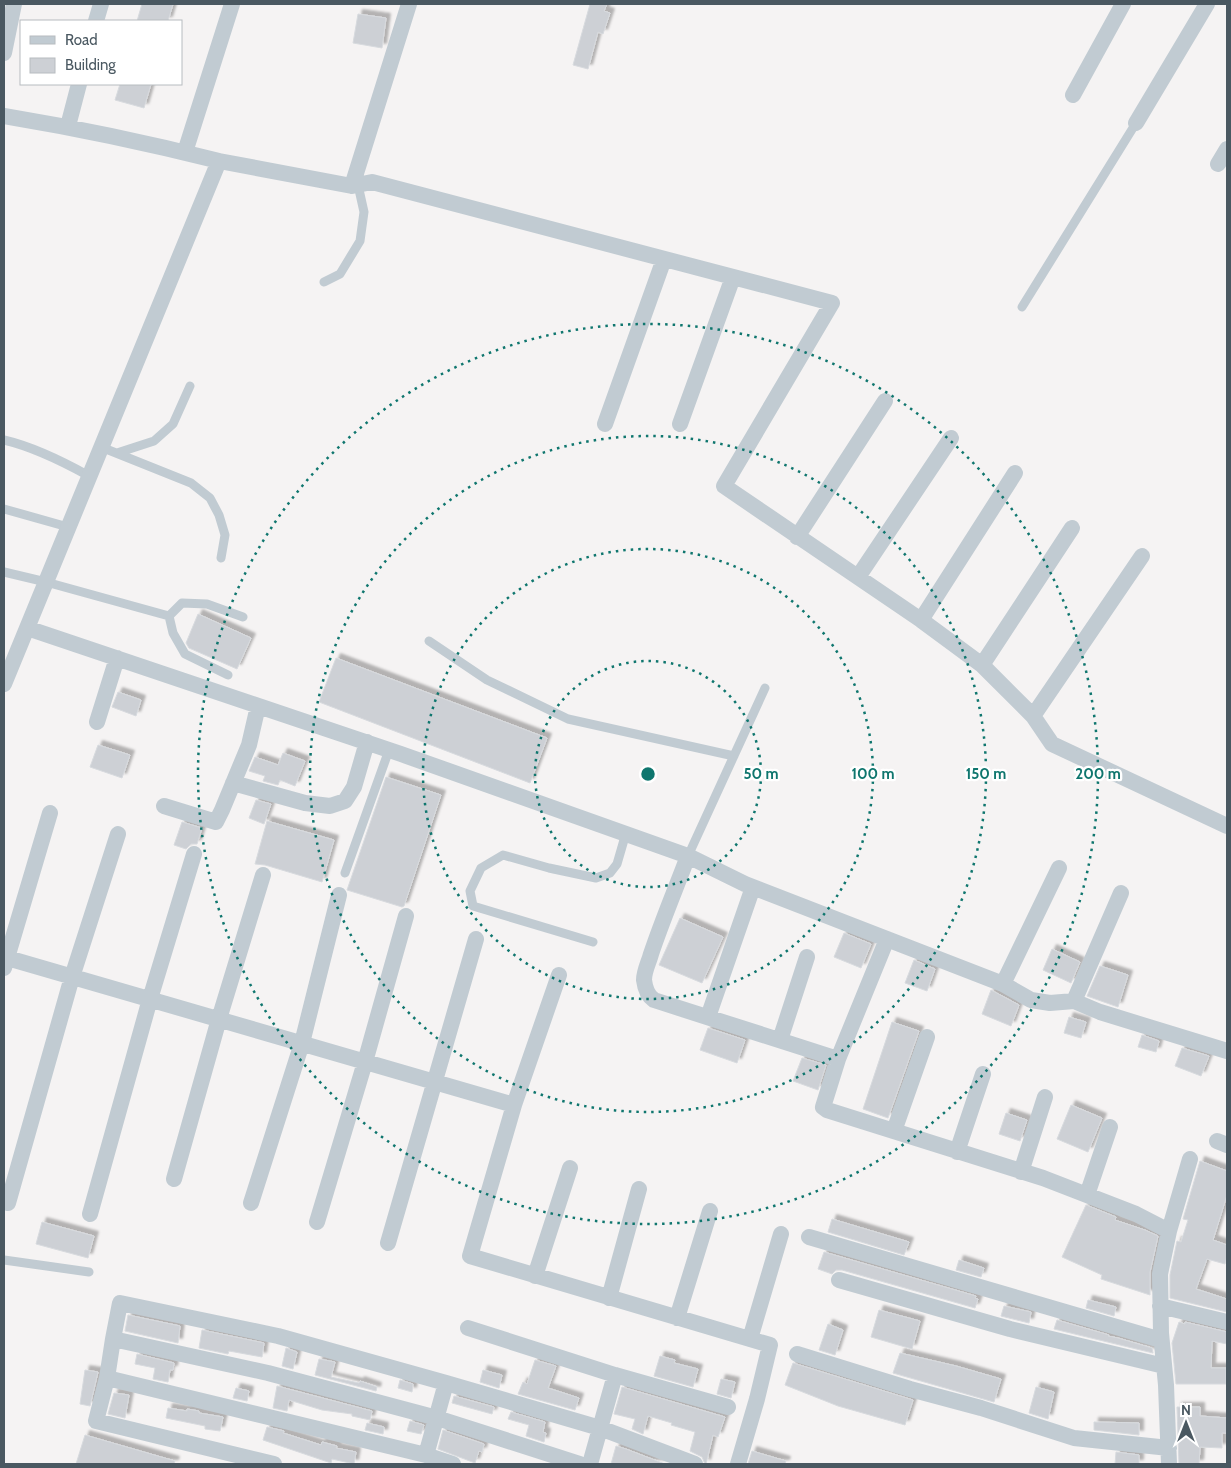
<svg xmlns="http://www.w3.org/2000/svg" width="1231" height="1468" font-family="Cabin,sans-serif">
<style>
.building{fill:#cdd0d5;stroke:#d7dade;filter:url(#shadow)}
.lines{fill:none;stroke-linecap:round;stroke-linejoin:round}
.lane{stroke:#c1cbd2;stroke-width:9}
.street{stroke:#c1cbd2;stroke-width:16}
.ring{fill:none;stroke:#0f766e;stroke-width:2.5;stroke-dasharray:2.5 5}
.centre{fill:#0f766e;stroke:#fff;stroke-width:2.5}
.ring-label{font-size:15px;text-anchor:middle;font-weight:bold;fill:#0f766e;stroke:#fff;stroke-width:4.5;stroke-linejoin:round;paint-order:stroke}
</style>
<defs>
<filter id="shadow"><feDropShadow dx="4.5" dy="-4.5" stdDeviation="1" flood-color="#0004"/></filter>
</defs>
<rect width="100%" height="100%" fill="#f5f3f3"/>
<path class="building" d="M 142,4 L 173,4 L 168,21 L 137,21 Z
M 590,4 L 607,4 L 604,11 L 610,13 L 603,34 L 598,32 L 588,69 L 573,65 Z
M 358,14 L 386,18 L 382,48 L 353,43 Z
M 120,84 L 151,84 L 144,108 L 115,100 Z
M 198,614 L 251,638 L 237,669 L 189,648 L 186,643 Z
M 336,658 L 547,738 L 530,783 L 319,702 Z
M 118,692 L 141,700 L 136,716 L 112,707 Z
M 98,745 L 130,755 L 122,778 L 90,767 Z
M 283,753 L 305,761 L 295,786 L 280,780 L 278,785 L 263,781 L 265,776 L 249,771 L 255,757 L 278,765 Z
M 386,777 L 441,795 L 404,906 L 402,907 L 347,890 Z
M 256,800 L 271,804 L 264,824 L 249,818 Z
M 267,821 L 334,840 L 322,882 L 265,865 L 255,864 Z
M 182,822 L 202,828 L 197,844 L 191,844 L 186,849 L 174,845 Z
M 680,918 L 723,937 L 702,983 L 659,965 Z
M 844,933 L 871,944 L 861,968 L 834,957 Z
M 1052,949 L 1080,962 L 1071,983 L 1043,970 Z
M 914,960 L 935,969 L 927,991 L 905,983 Z
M 1100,966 L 1128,975 L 1118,1007 L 1087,996 Z
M 991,990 L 1019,1005 L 1011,1026 L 982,1014 Z
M 1069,1017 L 1086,1022 L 1081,1038 L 1064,1033 Z
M 892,1022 L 919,1031 L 888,1118 L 863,1109 Z
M 708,1028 L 745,1040 L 737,1063 L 700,1050 Z
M 1142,1035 L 1159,1041 L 1156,1052 L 1138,1047 Z
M 1182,1048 L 1209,1056 L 1201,1076 L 1175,1066 Z
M 802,1058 L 826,1065 L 818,1090 L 793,1081 Z
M 1071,1105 L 1102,1118 L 1088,1152 L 1057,1139 Z
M 1006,1113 L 1027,1120 L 1020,1141 L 999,1134 Z
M 1200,1161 L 1227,1171 L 1227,1195 L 1213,1240 L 1227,1245 L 1227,1256 L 1225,1264 L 1207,1259 L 1196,1289 L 1227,1299 L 1227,1312 L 1170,1298 L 1170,1275 L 1177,1241 L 1181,1242 L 1188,1220 L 1183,1219 Z
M 1086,1205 L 1116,1217 L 1115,1220 L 1145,1230 L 1158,1236 L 1150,1272 L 1150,1295 L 1101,1279 L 1102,1275 L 1062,1257 Z
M 832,1219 L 909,1242 L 904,1255 L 828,1232 Z
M 42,1222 L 94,1236 L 88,1258 L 36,1244 Z
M 824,1252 L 976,1296 L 975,1298 L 978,1299 L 975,1308 L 842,1270 L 836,1270 L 832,1274 L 818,1269 Z
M 959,1260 L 984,1268 L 981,1277 L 956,1270 Z
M 1088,1300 L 1116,1307 L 1114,1316 L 1086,1308 Z
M 1004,1306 L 1031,1312 L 1029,1323 L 1001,1316 Z
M 879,1310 L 920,1321 L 912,1349 L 871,1337 Z
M 128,1315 L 180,1326 L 178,1343 L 125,1331 Z
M 1057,1320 L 1109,1335 L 1108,1336 L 1118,1338 L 1152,1348 L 1153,1353 L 1054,1329 Z
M 1179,1322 L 1185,1324 L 1185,1322 L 1227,1332 L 1227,1344 L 1212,1341 L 1211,1368 L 1226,1368 L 1226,1384 L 1176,1384 L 1172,1343 Z
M 828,1324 L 843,1330 L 835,1355 L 819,1350 Z
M 202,1330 L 264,1343 L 262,1357 L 229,1351 L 228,1354 L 199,1348 Z
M 286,1348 L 297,1352 L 293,1369 L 282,1366 Z
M 900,1353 L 956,1366 L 1001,1379 L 994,1402 L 893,1373 Z
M 137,1354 L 174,1363 L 173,1370 L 170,1370 L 168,1382 L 153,1379 L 155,1368 L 135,1364 Z
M 660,1356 L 675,1360 L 674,1363 L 698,1369 L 693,1387 L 654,1376 Z
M 319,1359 L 335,1362 L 331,1377 L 359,1383 L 360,1381 L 377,1387 L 376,1391 L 315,1375 Z
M 535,1360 L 556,1366 L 548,1388 L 579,1398 L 575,1410 L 518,1394 L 523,1382 L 527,1384 Z
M 793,1363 L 913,1400 L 905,1425 L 838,1406 L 785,1385 Z
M 85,1370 L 98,1372 L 90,1406 L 80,1404 Z
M 483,1370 L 502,1375 L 499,1388 L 480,1382 Z
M 721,1379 L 735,1382 L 731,1398 L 717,1394 Z
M 400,1380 L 413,1384 L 412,1392 L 398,1388 Z
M 277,1386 L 372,1411 L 370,1420 L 352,1416 L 352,1414 L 322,1410 L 289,1400 L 287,1411 L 273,1408 Z
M 622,1387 L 725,1417 L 718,1437 L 713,1435 L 706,1464 L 705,1464 L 702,1457 L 690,1451 L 695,1432 L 671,1425 L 672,1423 L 648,1416 L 643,1434 L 632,1429 L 635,1419 L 614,1414 Z
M 1036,1387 L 1054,1392 L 1048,1419 L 1029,1413 Z
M 236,1388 L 249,1391 L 247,1401 L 233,1398 Z
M 114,1393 L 129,1395 L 125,1418 L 108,1414 Z
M 454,1396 L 494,1407 L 492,1414 L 452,1403 Z
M 1177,1407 L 1200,1407 L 1200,1416 L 1227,1418 L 1227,1433 L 1222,1433 L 1222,1448 L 1200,1447 L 1199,1464 L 1179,1464 Z
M 168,1408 L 187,1411 L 187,1409 L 199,1411 L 199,1413 L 223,1417 L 220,1431 L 205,1429 L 205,1426 L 166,1418 Z
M 511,1412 L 545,1422 L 543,1432 L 546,1433 L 544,1442 L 526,1436 L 529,1425 L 508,1419 Z
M 410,1421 L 424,1425 L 421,1434 L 407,1431 Z
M 1094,1422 L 1139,1423 L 1139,1435 L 1094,1430 Z
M 367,1423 L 384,1427 L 383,1434 L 365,1430 Z
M 267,1427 L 284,1431 L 283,1433 L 321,1445 L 322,1442 L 337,1446 L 336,1448 L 356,1452 L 354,1464 L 332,1459 L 331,1463 L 263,1440 Z
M 443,1430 L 484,1444 L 482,1452 L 479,1451 L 475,1463 L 438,1449 Z
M 85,1435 L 175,1461 L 174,1464 L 76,1464 Z
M 616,1446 L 626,1449 L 665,1464 L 611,1464 Z
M 752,1451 L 786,1461 L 785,1464 L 748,1464 Z
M 1116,1452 L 1139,1455 L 1139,1464 L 1115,1464 Z"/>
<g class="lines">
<path class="lane" d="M 324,282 L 340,274 L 360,241 L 364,212 L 358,185
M 1022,307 L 1136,123
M 4,440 C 34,447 62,461 89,476
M 101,447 L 191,483 L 210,498 L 219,515 L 225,535 L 221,558
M 117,453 L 154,441 L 173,424 L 190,386
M 4,509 L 68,527
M 4,572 L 46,582 L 169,616
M 429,641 L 487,680 L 568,719 L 734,756
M 228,675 L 185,654 L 173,633 L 169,616 L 182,603 L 207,604 L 243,617
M 688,856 L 765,688
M 345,873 L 389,750
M 593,942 L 473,906 L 470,891 L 481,868 L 503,855 L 549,868 L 596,878 L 610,873 L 617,864 L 626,833
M 4,1260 L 89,1272"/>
<path class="street" d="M 96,21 L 101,4
M 4,53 L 14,4
M 1073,95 L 1123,4
M 4,116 C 76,128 148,143 219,161
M 1136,123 L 1207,4
M 68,126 L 79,84
M 185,152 L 232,4
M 1218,164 L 1227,149
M 352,186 L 409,4
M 605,424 L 664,259
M 680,424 L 733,277
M 797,537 L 885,401
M 858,577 L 951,438
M 921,620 L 1015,473
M 27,628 L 401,754 L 688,856 C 676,888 662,921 651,954 C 649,962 644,971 644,980 C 645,988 648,996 654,1000 L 838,1059 L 823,1107 L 827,1110 L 1043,1178 L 1136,1214 L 1169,1231 L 1160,1274 L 1161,1333 L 1166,1385 L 1169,1464
M 982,665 L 1072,528
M 4,684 L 219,161 L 352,186 L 372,182 L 832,303 L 724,486 L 921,620 L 982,665 L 1033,716 L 1052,744 L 1227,826
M 1033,716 L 1142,556
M 97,722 L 117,658
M 233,783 L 305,803 L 330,806 L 345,801 L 354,787 L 367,742
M 164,806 L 216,822 L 222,810 L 249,745 L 258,706
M 688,856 L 745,884 L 1003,984 L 1031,1000 L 1050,1003 L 1074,1001 L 1100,1012 L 1227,1051
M 4,957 L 514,1105
M 4,968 L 50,813
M 559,975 L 514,1105 L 470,1256 L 770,1345 L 757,1399 L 738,1464
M 1003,984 L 1059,868
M 1074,1001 L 1121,893
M 708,1017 L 753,887
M 780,1040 L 807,957
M 838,1059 L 887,939
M 894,1131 L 927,1037
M 1217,1141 L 1227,1145
M 957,1152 L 983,1074
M 1021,1172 L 1045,1097
M 174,1179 L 219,1019 L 263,875
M 1087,1195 L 1110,1127
M 8,1203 L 72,977 L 118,834
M 251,1203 L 302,1043 L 339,895
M 90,1214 L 150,999 L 194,854
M 317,1222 L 365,1062 L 406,916
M 1169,1231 L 1190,1159
M 809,1237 L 1161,1340
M 388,1243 L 476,939
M 535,1276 L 570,1168
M 839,1280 L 1010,1329 L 1164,1366
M 609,1298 L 639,1189
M 1160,1306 L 1227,1322
M 677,1318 L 710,1211
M 468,1328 L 615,1375 L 728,1407
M 113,1339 L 268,1373 L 437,1418 L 580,1464
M 750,1339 L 781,1234
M 797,1354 L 910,1389 L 981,1408 L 1074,1438 L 1169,1448
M 107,1378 L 426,1455 L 453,1464
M 426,1455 L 446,1383
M 274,1464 L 96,1421 L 107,1378 L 113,1339 L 120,1303 L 278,1336 L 446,1383 L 600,1428 L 695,1464
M 590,1464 L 615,1375"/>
</g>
<g class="ring">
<circle cx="648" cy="774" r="113"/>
<circle cx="648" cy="774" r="225"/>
<circle cx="648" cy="774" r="338"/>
<circle cx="648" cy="774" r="450"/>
</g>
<circle cx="648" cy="774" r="8" class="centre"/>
<g class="ring-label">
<text x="761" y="779">50 m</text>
<text x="873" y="779">100 m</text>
<text x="986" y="779">150 m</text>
<text x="1098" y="779">200 m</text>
</g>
<rect width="1231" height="1468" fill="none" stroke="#4a5861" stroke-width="10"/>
<rect x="20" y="20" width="162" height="65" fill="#ffffff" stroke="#b7bcc0"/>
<rect x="30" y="36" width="25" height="8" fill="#c1cbd2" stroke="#b7bcc0"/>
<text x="65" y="45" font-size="15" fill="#4a5861">Road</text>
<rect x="30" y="58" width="25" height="15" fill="#cdd0d5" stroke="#b7bcc0"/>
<text x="65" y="70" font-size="15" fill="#4a5861">Building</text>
<g transform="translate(1186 1423)" stroke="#ffffff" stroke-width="4" paint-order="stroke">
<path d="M0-4L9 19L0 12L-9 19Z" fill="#4a5861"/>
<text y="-8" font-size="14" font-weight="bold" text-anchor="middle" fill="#4a5861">N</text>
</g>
</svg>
